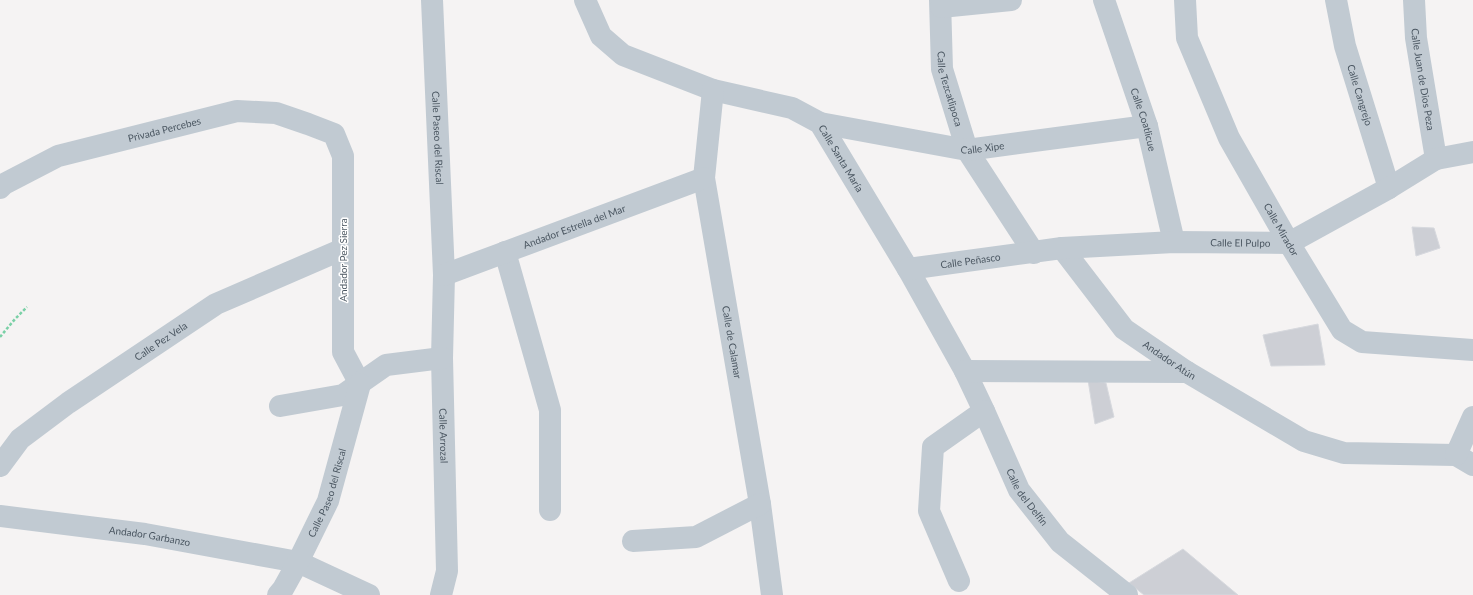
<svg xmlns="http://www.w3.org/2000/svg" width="1473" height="595" font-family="Lato,sans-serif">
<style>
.building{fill:#cdcfd5;stroke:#d7d9de}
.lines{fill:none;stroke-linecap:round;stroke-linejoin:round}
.path{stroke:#7ad0a6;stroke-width:2.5;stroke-dasharray:3 2;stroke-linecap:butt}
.minor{stroke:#c1cad2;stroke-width:22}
.labels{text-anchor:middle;stroke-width:3;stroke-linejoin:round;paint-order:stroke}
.street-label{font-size:10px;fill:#4a5661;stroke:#fff}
</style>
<rect width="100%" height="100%" fill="#f5f3f3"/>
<path class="building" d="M 1412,227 L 1434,228 L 1440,248 L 1416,256 Z
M 1318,324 L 1325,365 L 1271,366 L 1263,335 Z
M 1088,380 L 1106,383 L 1114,417 L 1095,424 Z
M 1183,549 L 1238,595 L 1144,595 L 1129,583 Z"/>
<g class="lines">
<path class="path" d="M 0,337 L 15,319 L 27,307"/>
<g class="minor">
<path id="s1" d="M 432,0 L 444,275 L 442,358 L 447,571 L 441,595"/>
<path id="s2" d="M 585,0 L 601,36 L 623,55 L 713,90 L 792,108 L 820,123 L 908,269 L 965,371 L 984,411 L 1019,490 L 1060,542 L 1127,595"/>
<path id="s3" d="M 940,0 L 942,69 L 967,150 L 1034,253"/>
<path id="s4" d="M 1104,0 L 1147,126 L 1174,242"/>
<path id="s5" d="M 1185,0 L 1187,38 L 1229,138 L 1289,243 L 1342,330 L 1362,342 L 1473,350"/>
<path id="s6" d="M 1336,0 L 1345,46 L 1389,188"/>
<path id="s7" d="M 1414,0 L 1416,38 L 1436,159"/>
<path d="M 941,7 L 1011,0"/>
<path id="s8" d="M 713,90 L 704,178 L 760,504 L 772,595"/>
<path id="s9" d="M 820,123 L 967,150 L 1147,126"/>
<path id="s10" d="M 0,188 L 4,184 L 58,156 L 237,111 L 276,113 L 308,124 L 334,134 L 343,156 L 343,352 L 360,384"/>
<path id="s11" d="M 1062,248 L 1124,329 L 1187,372 L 1304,441 L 1344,453 L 1456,455 L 1473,465"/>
<path d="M 505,252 L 550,410 L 550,510"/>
<path id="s12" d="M 908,269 L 1062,248 L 1174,242 L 1289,243 L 1389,188 L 1436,159 L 1473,152"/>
<path id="s13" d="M 444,275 L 704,178"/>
<path d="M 965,371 L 1187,372"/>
<path d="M 280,406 L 343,395 L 386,365 L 442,358"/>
<path d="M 1456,455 L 1473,417"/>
<path id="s14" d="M 0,466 L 20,439 L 68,403 L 216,304 L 343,249"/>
<path id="s15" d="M 0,516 L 145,534 L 298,562 L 369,595"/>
<path d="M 633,541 L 696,537 L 760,504"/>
<path d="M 959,581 L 929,511 L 933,447 L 984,411"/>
<path id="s16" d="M 278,595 L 283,589 L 298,562 L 328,501 L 360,384"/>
</g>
</g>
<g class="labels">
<g class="street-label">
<text dy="4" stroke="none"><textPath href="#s7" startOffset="80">Calle Juan de Dios Peza</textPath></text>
<text dy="4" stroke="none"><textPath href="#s3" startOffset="90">Calle Tezcatlipoca</textPath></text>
<text dy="4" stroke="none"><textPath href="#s6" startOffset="98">Calle Cangrejo</textPath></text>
<text dy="4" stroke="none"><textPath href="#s4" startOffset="126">Calle Coatlicue</textPath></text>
<text dy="4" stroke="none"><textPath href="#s10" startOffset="176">Privada Percebes</textPath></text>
<text dy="4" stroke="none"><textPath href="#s1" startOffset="138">Calle Paseo del Riscal</textPath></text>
<text dy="4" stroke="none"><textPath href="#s9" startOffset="165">Calle Xipe</textPath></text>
<text dy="4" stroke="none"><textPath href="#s2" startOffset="319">Calle Santa María</textPath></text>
<text dy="4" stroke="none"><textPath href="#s13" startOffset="139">Andador Estrella del Mar</textPath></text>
<text dy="4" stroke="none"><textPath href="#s5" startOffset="252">Calle Mirador</textPath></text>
<text dy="4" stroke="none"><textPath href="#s12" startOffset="334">Calle El Pulpo</textPath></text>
<text transform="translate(343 260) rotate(-90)" y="4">Andador Pez Sierra</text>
<text dy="4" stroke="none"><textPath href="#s12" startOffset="63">Calle Peñasco</textPath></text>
<text dy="4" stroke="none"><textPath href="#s14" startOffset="205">Calle Pez Vela</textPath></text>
<text dy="4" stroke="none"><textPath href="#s8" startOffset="255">Calle de Calamar</textPath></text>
<text dy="4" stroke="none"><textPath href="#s11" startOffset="157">Andador Atún</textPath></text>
<text dy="4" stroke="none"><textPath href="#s1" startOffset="436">Calle Arrozal</textPath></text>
<text dy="4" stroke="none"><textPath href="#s16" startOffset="114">Calle Paseo del Riscal</textPath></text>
<text dy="4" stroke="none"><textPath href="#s2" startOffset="706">Calle del Delfín</textPath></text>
<text dy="4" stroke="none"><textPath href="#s15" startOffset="151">Andador Garbanzo</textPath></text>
</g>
</g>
</svg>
